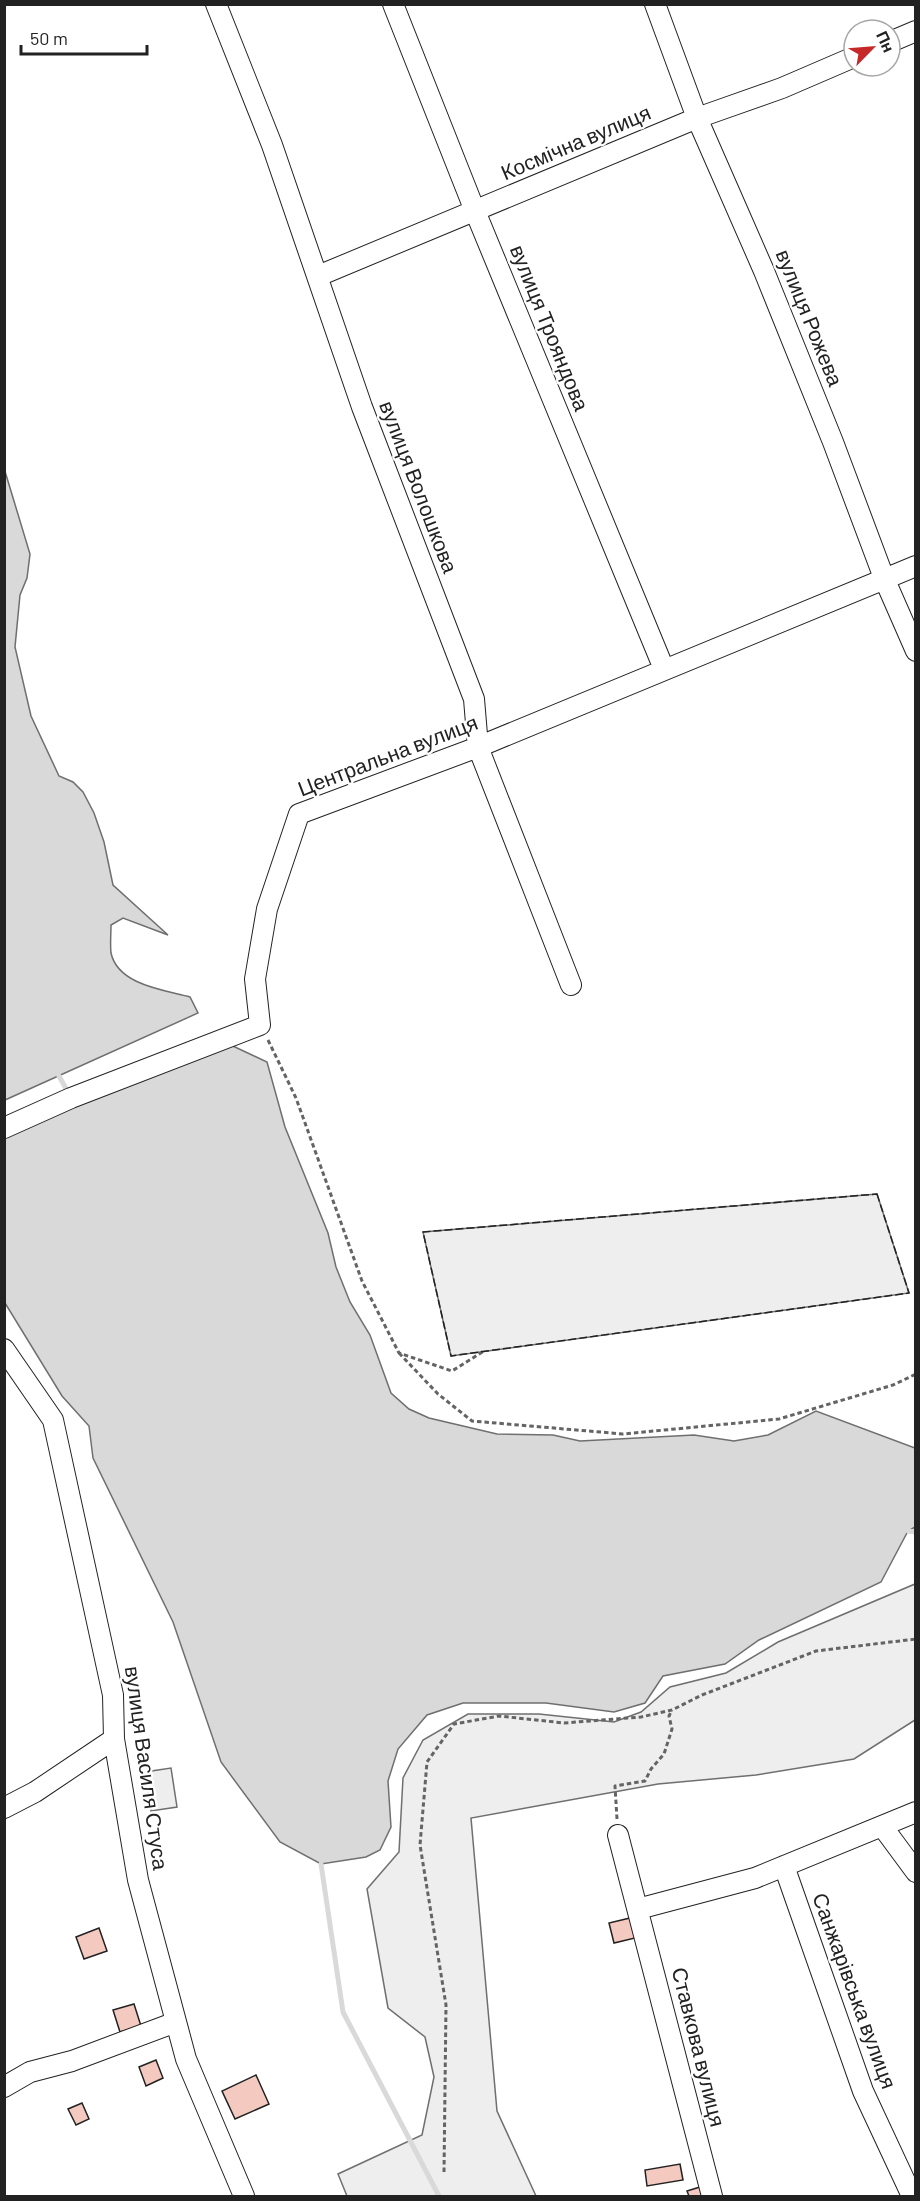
<svg xmlns="http://www.w3.org/2000/svg" width="920" height="2201" font-family="Barlow,sans-serif">
<style>
.green{fill:#eee;stroke:#6f6f6f;stroke-width:1.5}
.water{fill:#d9d9d9;stroke:#6f6f6f;stroke-width:1.5}
.lines{fill:none;stroke-linecap:round;stroke-linejoin:round}
.stream{stroke:#d9d9d9;stroke-width:5}
.building{fill:#f3c9c0;stroke:#222;stroke-width:1.5}
.minor-casing{stroke:#222;stroke-width:22}
.path{stroke:#646464;stroke-width:3;stroke-dasharray:4.5 3;stroke-linecap:butt}
.minor{stroke:#fff;stroke-width:20}
.fence{stroke:#222;stroke-width:1.5;stroke-dasharray:8 3;stroke-linecap:butt}
.labels{text-anchor:middle;stroke-width:4.5;stroke-linejoin:round;paint-order:stroke}
.street-label{font-size:21px;fill:#222;stroke:#fff}
</style>
<rect width="100%" height="100%" fill="#fff"/>
<path class="green" d="M 877,1194 L 909,1293 L 451,1356 L 423,1232 Z
M 915,1584 L 915,1720 L 854,1759 L 756,1775 L 658,1784 L 471,1818 L 497,2111 L 536,2196 L 347,2196 L 338,2174 L 422,2135 L 434,2077 L 425,2037 L 388,2008 L 367,1889 L 399,1852 L 403,1778 L 423,1740 L 468,1714 L 539,1714 L 614,1722 L 641,1712 L 670,1687 L 726,1673 L 778,1642 Z
M 171,1768 L 177,1807 L 151,1811 L 145,1772 Z"/>
<path class="water" d="M 4,468 L 30,554 L 27,578 L 20,595 L 15,647 L 31,716 L 59,776 L 73,782 L 83,792 L 94,813 L 104,842 L 113,885 L 168,935 L 123,918 L 111,925 C 111,934 110,944 111,953 C 118,985 164,990 190,997 L 198,1013 L 5,1100 Z
M 220,1040 L 267,1062 L 285,1127 L 328,1233 L 336,1267 L 350,1302 L 370,1335 L 391,1393 L 409,1409 L 429,1418 L 497,1434 L 553,1435 L 580,1441 L 694,1435 L 734,1441 L 768,1435 L 816,1411 L 915,1448 L 915,1527 L 908,1531 L 881,1582 L 759,1640 L 725,1664 L 663,1676 L 645,1703 L 614,1712 L 546,1703 L 463,1703 L 427,1715 L 398,1749 L 388,1781 L 391,1827 L 380,1850 L 366,1857 L 321,1864 L 280,1842 L 221,1762 L 173,1622 L 93,1458 L 89,1426 L 62,1396 L 5,1303 L 5,1131 Z"/>
<g class="lines">
<path class="stream" d="M 59,1076 L 69,1094
M 908,1531 L 916,1532
M 321,1864 L 343,2012 L 439,2196"/>
</g>
<path class="building" d="M 630,1918 L 635,1938 L 614,1943 L 609,1923 Z
M 99,1928 L 107,1951 L 84,1959 L 76,1937 Z
M 134,2004 L 141,2026 L 120,2032 L 113,2010 Z
M 156,2060 L 163,2078 L 146,2086 L 139,2067 Z
M 256,2075 L 269,2104 L 235,2119 L 222,2091 Z
M 82,2103 L 89,2119 L 76,2125 L 68,2109 Z
M 680,2164 L 683,2180 L 647,2186 L 645,2170 Z
M 700,2187 L 703,2196 L 689,2196 L 687,2191 Z"/>
<g class="lines">
<defs>
<path id="minor" d="M 216,4 L 272,145 L 362,407 L 474,699 L 478,747 L 571,985
M 393,4 L 475,211 L 664,669
M 655,4 L 697,118 L 764,271 L 833,442 L 884,578 L 916,651
M 890,42 L 916,31
M 318,276 L 697,118 L 782,88 L 854,57
M 4,1128 L 71,1098 L 260,1025 L 255,979 L 267,909 L 299,814 L 478,747 L 916,566
M 4,1349 L 53,1420 L 113,1695 L 114,1739 L 138,1880 L 186,2059 L 244,2196
M 4,1808 L 35,1792 L 114,1739
M 882,1826 L 916,1872
M 618,1835 L 712,2196
M 784,1866 L 863,2091 L 912,2196
M 638,1909 L 755,1878 L 916,1812
M 4,2087 L 30,2072 L 72,2061 L 176,2022"/>
</defs>
<use href="#minor" class="minor-casing"/>
<path class="path" d="M 268,1040 L 296,1098 L 362,1281 L 399,1353 L 452,1371 L 484,1351
M 399,1353 L 438,1394 L 472,1421 L 623,1434 L 779,1419 L 893,1385 L 916,1374
M 617,1819 L 615,1786 L 645,1781 L 651,1769 L 664,1754 L 672,1729 L 669,1716 L 671,1712
M 444,2172 L 446,2005 L 420,1845 L 427,1762 L 454,1724 L 499,1716 L 564,1723 L 641,1717 L 672,1710 L 702,1695 L 816,1651 L 916,1639"/>
<use href="#minor" class="minor"/>
<path class="fence" d="M 877,1194 L 909,1293 L 451,1356 L 423,1232 Z"/>
</g>
<g class="labels">
<g class="street-label">
<text transform="translate(576 143) rotate(-23)" y="7">Космічна вулиця</text>
<text transform="translate(809 318) rotate(68)" y="7">вулиця Рожева</text>
<text transform="translate(549 328) rotate(68)" y="7">вулиця Трояндова</text>
<text transform="translate(418 487) rotate(69)" y="7">вулиця Волошкова</text>
<text transform="translate(388 756) rotate(-21)" y="7">Центральна вулиця</text>
<text transform="translate(146 1768) rotate(82)" y="7">вулиця Василя Стуса</text>
<text transform="translate(854 1991) rotate(70)" y="7">Санжарівська вулиця</text>
<text transform="translate(698 2047) rotate(76)" y="7">Ставкова вулиця</text>
</g>
</g>
<rect width="920" height="2201" fill="none" stroke="#222222" stroke-width="12"/>
<g transform="translate(872 48) rotate(65)"><circle r="28" fill="#ffffff" stroke="#a7a7a7" stroke-width="1.5"/>
<path d="M0-4.5L10 22L0 15L-10 22Z" fill="#c62828"/>
<text y="-9" font-size="16" font-weight="bold" text-anchor="middle" fill="#222222">Пн</text>
</g>
<path d="M21 45v9h126v-9" fill="none" stroke="#222222" stroke-width="3"/>
<text x="30" y="45" font-size="18" fill="#222222" stroke="#ffffff" stroke-width="4.5" paint-order="stroke">50 m</text>
</svg>
